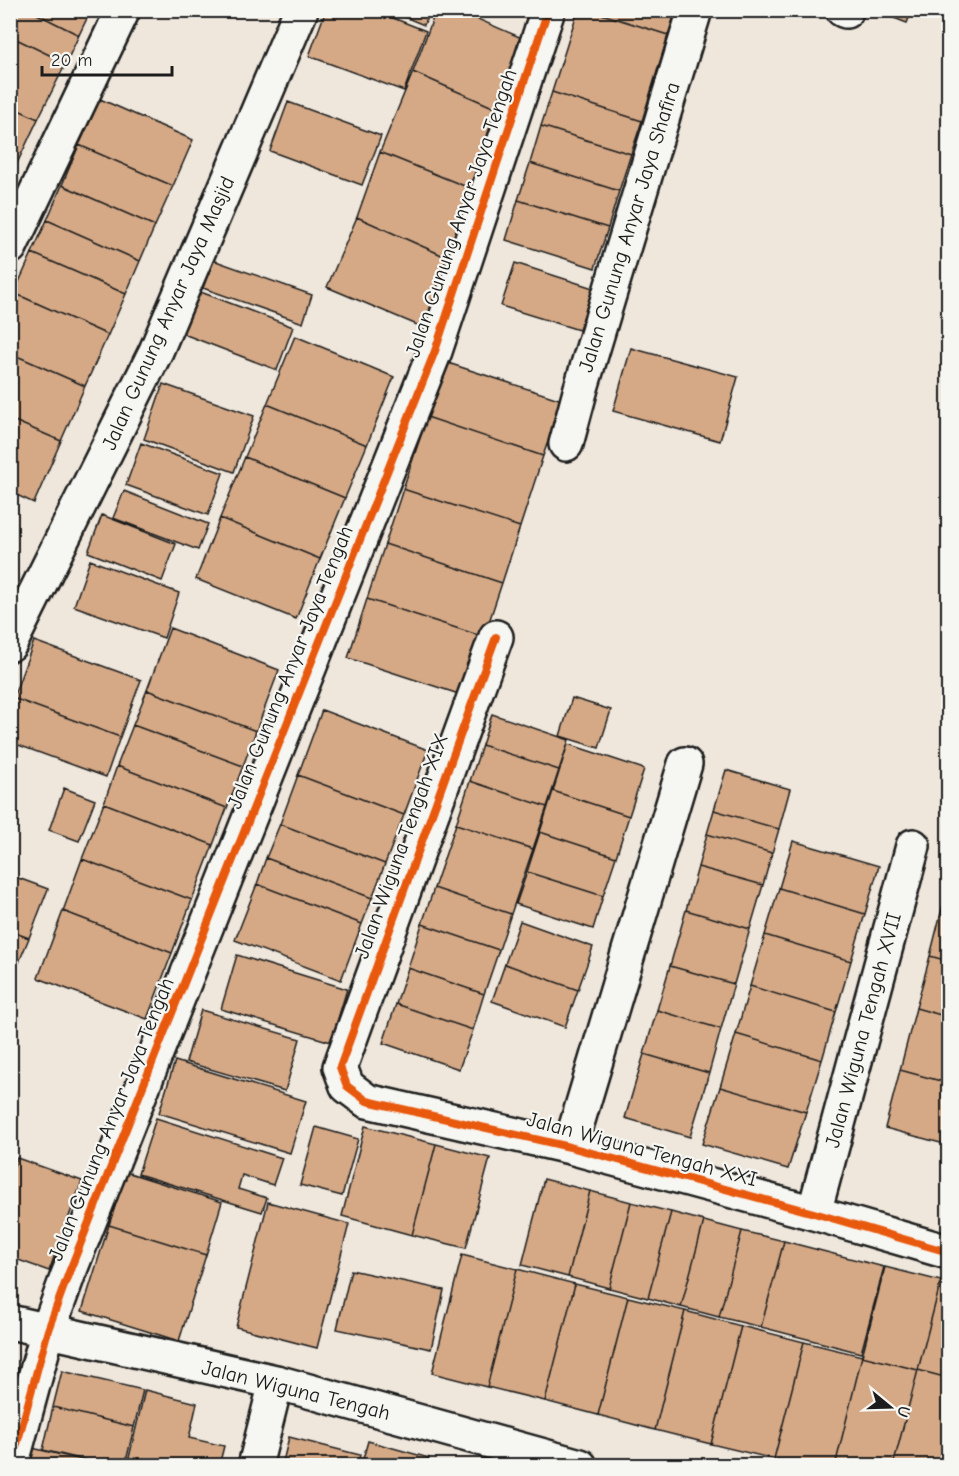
<svg xmlns="http://www.w3.org/2000/svg" width="959" height="1476" font-family="'Comic Neue',sans-serif">
<style>
.building{fill:#d5a986;stroke:#1c1c1c;stroke-width:1.5}
.lines{fill:none;stroke-linecap:round;stroke-linejoin:round}
.street-casing{stroke:#1c1c1c;stroke-width:38}
.street{stroke:#f6f6f2;stroke-width:33}
.cycleway-casing{stroke:#f6f6f2;stroke-width:11}
.cycleway{stroke:#e8590c;stroke-width:8}
.labels{text-anchor:middle;stroke-width:4.5;stroke-linejoin:round;paint-order:stroke}
.street-label{font-size:21px;fill:#1c1c1c;stroke:#f6f6f2}
</style>
<rect width="100%" height="100%" fill="#efe7dc"/>
<filter id="ink" filterUnits="userSpaceOnUse"><feTurbulence type="fractalNoise" baseFrequency=".0167" numOctaves="2"/><feDisplacementMap in="SourceGraphic" scale="12" xChannelSelector="R" yChannelSelector="G"/><feConvolveMatrix kernelMatrix="1 2 1 2 8 2 1 2 1" color-interpolation-filters="sRGB"/></filter>
<g filter="url(#ink)">
<path class="building" d="M 10,10 L 29,10 L 79,35 L 66,63 L 10,36 Z
M 29,10 L 91,10 L 79,35 Z
M 326,10 L 373,10 L 426,31 L 404,91 L 309,56 Z
M 388,10 L 430,10 L 424,25 Z
M 436,10 L 457,10 L 524,39 L 504,112 L 413,72 Z
M 578,10 L 589,10 L 668,35 L 642,121 L 552,92 Z
M 589,10 L 676,10 L 668,35 Z
M 873,10 L 912,10 L 907,23 Z
M 10,36 L 66,63 L 38,119 L 10,106 Z
M 413,72 L 504,112 L 477,191 L 380,152 Z
M 552,92 L 642,121 L 631,154 L 541,126 Z
M 100,99 L 193,140 L 173,186 L 79,145 Z
M 288,102 L 381,136 L 362,185 L 270,151 Z
M 10,106 L 38,119 L 12,174 L 10,174 Z
M 541,126 L 631,154 L 619,191 L 530,163 Z
M 79,145 L 173,186 L 155,226 L 62,185 Z
M 380,152 L 477,191 L 455,261 L 357,217 Z
M 530,163 L 619,191 L 608,228 L 518,200 Z
M 62,185 L 155,226 L 140,261 L 47,220 Z
M 518,200 L 608,228 L 595,268 L 506,240 Z
M 357,217 L 455,261 L 429,330 L 327,287 Z
M 47,220 L 140,261 L 126,294 L 32,253 Z
M 32,253 L 126,294 L 108,335 L 14,293 Z
M 213,260 L 312,295 L 303,323 L 203,288 Z
M 515,263 L 593,288 L 579,330 L 501,306 Z
M 198,291 L 293,327 L 277,370 L 181,333 Z
M 14,293 L 108,335 L 85,386 L 10,353 L 10,301 Z
M 295,336 L 394,377 L 367,445 L 267,404 Z
M 631,348 L 738,377 L 720,441 L 613,411 Z
M 10,353 L 85,386 L 61,441 L 10,419 Z
M 445,362 L 562,400 L 543,456 L 427,417 Z
M 163,384 L 254,416 L 234,472 L 144,439 Z
M 267,404 L 367,445 L 345,498 L 245,457 Z
M 427,417 L 543,456 L 520,527 L 403,489 Z
M 10,419 L 61,441 L 34,503 L 10,492 Z
M 141,443 L 223,473 L 208,515 L 126,485 Z
M 245,457 L 345,498 L 320,559 L 220,518 Z
M 403,489 L 520,527 L 502,583 L 385,544 Z
M 124,491 L 208,524 L 198,550 L 113,518 Z
M 102,515 L 176,544 L 162,581 L 88,552 Z
M 220,518 L 320,559 L 296,619 L 196,579 Z
M 385,544 L 502,583 L 484,637 L 367,599 Z
M 90,560 L 179,593 L 164,638 L 74,606 Z
M 367,599 L 484,637 L 465,696 L 348,658 Z
M 170,628 L 279,670 L 256,731 L 147,690 Z
M 34,641 L 141,680 L 120,737 L 13,698 Z
M 147,690 L 256,731 L 243,766 L 133,725 Z
M 13,698 L 120,737 L 106,777 L 10,742 L 10,706 Z
M 572,698 L 611,710 L 599,748 L 560,736 Z
M 322,710 L 428,750 L 404,815 L 298,775 Z
M 492,714 L 569,740 L 559,770 L 482,745 Z
M 133,725 L 243,766 L 227,808 L 117,766 Z
M 568,744 L 644,769 L 629,816 L 553,791 Z
M 482,745 L 559,770 L 547,807 L 470,781 Z
M 117,766 L 227,808 L 213,845 L 104,803 Z
M 726,770 L 790,789 L 779,829 L 714,810 Z
M 298,775 L 404,815 L 385,864 L 280,824 Z
M 470,781 L 547,807 L 533,849 L 456,824 Z
M 64,788 L 95,800 L 79,841 L 49,830 Z
M 553,791 L 629,816 L 616,857 L 540,832 Z
M 104,803 L 213,845 L 192,900 L 82,859 Z
M 714,810 L 779,829 L 772,853 L 707,834 Z
M 280,824 L 385,864 L 372,898 L 266,858 Z
M 456,824 L 533,849 L 511,914 L 434,888 Z
M 540,832 L 616,857 L 603,896 L 527,872 Z
M 707,834 L 772,853 L 763,885 L 698,867 Z
M 793,841 L 879,866 L 865,914 L 779,888 Z
M 266,858 L 372,898 L 362,924 L 257,884 Z
M 82,859 L 192,900 L 172,953 L 63,911 Z
M 698,867 L 763,885 L 750,929 L 686,910 Z
M 527,872 L 603,896 L 593,929 L 516,904 Z
M 10,875 L 48,889 L 29,938 L 10,931 Z
M 257,884 L 362,924 L 341,980 L 235,940 Z
M 434,888 L 511,914 L 499,950 L 422,924 Z
M 779,888 L 865,914 L 851,961 L 765,935 Z
M 945,897 L 948,898 L 948,961 L 930,956 Z
M 686,910 L 750,929 L 734,984 L 670,966 Z
M 63,911 L 172,953 L 147,1019 L 38,978 Z
M 520,921 L 593,947 L 578,990 L 505,964 Z
M 422,924 L 499,950 L 484,994 L 408,968 Z
M 10,931 L 29,938 L 10,984 Z
M 765,935 L 851,961 L 836,1012 L 750,986 Z
M 237,955 L 347,989 L 331,1042 L 221,1009 Z
M 930,956 L 948,961 L 948,1017 L 916,1008 Z
M 505,964 L 578,990 L 565,1027 L 492,1001 Z
M 670,966 L 734,984 L 721,1029 L 657,1010 Z
M 408,968 L 484,994 L 473,1030 L 396,1004 Z
M 750,986 L 836,1012 L 822,1060 L 736,1034 Z
M 396,1004 L 473,1030 L 459,1069 L 383,1043 Z
M 916,1008 L 948,1017 L 948,1083 L 900,1070 Z
M 201,1010 L 300,1039 L 285,1091 L 186,1062 Z
M 657,1010 L 721,1029 L 709,1073 L 644,1054 Z
M 736,1034 L 822,1060 L 806,1112 L 720,1087 Z
M 644,1054 L 709,1073 L 690,1137 L 625,1118 Z
M 175,1061 L 306,1101 L 290,1153 L 159,1113 Z
M 900,1070 L 948,1083 L 948,1145 L 885,1128 Z
M 720,1087 L 806,1112 L 788,1169 L 702,1144 Z
M 156,1118 L 282,1158 L 273,1185 L 242,1175 L 238,1189 L 267,1198 L 262,1212 L 138,1174 Z
M 365,1126 L 436,1144 L 412,1235 L 342,1216 Z
M 316,1127 L 358,1139 L 342,1196 L 300,1185 Z
M 436,1144 L 490,1158 L 466,1248 L 412,1235 Z
M 17,1158 L 82,1181 L 49,1271 L 10,1257 L 10,1175 Z
M 126,1172 L 222,1202 L 206,1255 L 109,1225 Z
M 544,1179 L 590,1191 L 568,1277 L 522,1265 Z
M 590,1191 L 631,1202 L 609,1288 L 568,1277 Z
M 268,1202 L 349,1224 L 317,1348 L 236,1327 Z
M 631,1202 L 671,1212 L 648,1298 L 609,1288 Z
M 671,1212 L 704,1221 L 681,1307 L 648,1298 Z
M 704,1221 L 742,1231 L 719,1317 L 681,1307 Z
M 109,1225 L 206,1255 L 179,1341 L 82,1311 Z
M 742,1231 L 784,1241 L 761,1327 L 719,1317 Z
M 784,1241 L 884,1267 L 861,1353 L 761,1327 Z
M 462,1255 L 517,1269 L 487,1387 L 432,1373 Z
M 885,1267 L 941,1281 L 918,1370 L 862,1356 Z
M 517,1269 L 575,1284 L 545,1401 L 487,1387 Z
M 351,1270 L 444,1290 L 431,1349 L 337,1329 Z
M 941,1281 L 948,1283 L 948,1378 L 918,1370 Z
M 575,1284 L 628,1297 L 598,1415 L 545,1401 Z
M 628,1297 L 685,1311 L 655,1430 L 598,1415 Z
M 685,1311 L 741,1326 L 711,1444 L 655,1430 Z
M 741,1326 L 804,1342 L 774,1459 L 711,1444 Z
M 804,1342 L 862,1356 L 835,1466 L 799,1466 L 774,1459 Z
M 862,1356 L 918,1370 L 893,1466 L 835,1466 Z
M 918,1370 L 948,1378 L 948,1466 L 893,1466 Z
M 62,1371 L 143,1390 L 134,1427 L 53,1407 Z
M 145,1390 L 197,1403 L 189,1438 L 224,1446 L 219,1466 L 127,1466 Z
M 53,1407 L 134,1427 L 125,1466 L 110,1466 L 43,1450 Z
M 289,1437 L 360,1455 L 357,1466 L 282,1466 Z
M 368,1441 L 429,1458 L 427,1466 L 361,1466 Z
M 24,1446 L 107,1466 L 19,1466 Z"/>
<g class="lines">
<defs>
<path id="street" d="M 843,10 L 846,11
M 10,247 L 123,10
M 566,444 L 581,388 L 695,10
M 496,637 L 340,1067 L 347,1086 L 367,1101 L 570,1147 L 814,1213 L 948,1252
M 10,644 L 156,351 L 301,10
M 570,1147 L 685,764
M 814,1213 L 913,846
M 10,1322 L 276,1382 L 580,1466
M 11,1466 L 48,1330 L 68,1275 L 435,351 L 548,10
M 255,1466 L 276,1382"/>
</defs>
<use href="#street" class="street-casing"/>
<use href="#street" class="street"/>
<defs>
<path id="cycleway" d="M 496,637 L 340,1067 L 347,1086 L 367,1101 L 570,1147 L 814,1213 L 948,1252
M 11,1466 L 48,1330 L 68,1275 L 435,351 L 548,10"/>
</defs>
<use href="#cycleway" class="cycleway-casing"/>
<use href="#cycleway" class="cycleway"/>
</g>
</g>
<g class="labels">
<g class="street-label">
<text transform="translate(461 213) rotate(-71)" y="7">Jalan Gunung Anyar Jaya Tengah</text>
<text transform="translate(629 227) rotate(-73)" y="7">Jalan Gunung Anyar Jaya Shafira</text>
<text transform="translate(168 313) rotate(-66)" y="7">Jalan Gunung Anyar Jaya Masjid</text>
<text transform="translate(290 667) rotate(-68)" y="7">Jalan Gunung Anyar Jaya Tengah</text>
<text transform="translate(401 846) rotate(-70)" y="7">Jalan Wiguna Tengah XIX</text>
<text transform="translate(863 1030) rotate(-75)" y="7">Jalan Wiguna Tengah XVII</text>
<text transform="translate(111 1119) rotate(-68)" y="7">Jalan Gunung Anyar Jaya Tengah</text>
<text transform="translate(642 1149) rotate(15)" y="7">Jalan Wiguna Tengah XXI</text>
<text transform="translate(296 1390) rotate(14)" y="7">Jalan Wiguna Tengah</text>
</g>
</g>
<rect width="959" height="1476" fill="none" stroke="#f6f6f2" stroke-width="36"/>
<rect x="18" y="18" width="923" height="1440" fill="none" stroke="#1c1c1c" stroke-width="2" filter="url(#ink)"/>
<g transform="translate(890 1407) rotate(109)" stroke="#f6f6f2" stroke-width="4.5" paint-order="stroke">
<path d="M0-4.5L10 22L0 15L-10 22Z" fill="#1c1c1c"/>
<text y="-9" font-size="16" font-weight="bold" text-anchor="middle" fill="#1c1c1c">U</text>
</g>
<path d="M42 66v9h130v-9" fill="none" stroke="#1c1c1c" stroke-width="3"/>
<text x="51" y="66" font-size="18" fill="#1c1c1c" stroke="#f6f6f2" stroke-width="4.5" paint-order="stroke">20 m</text>
</svg>
